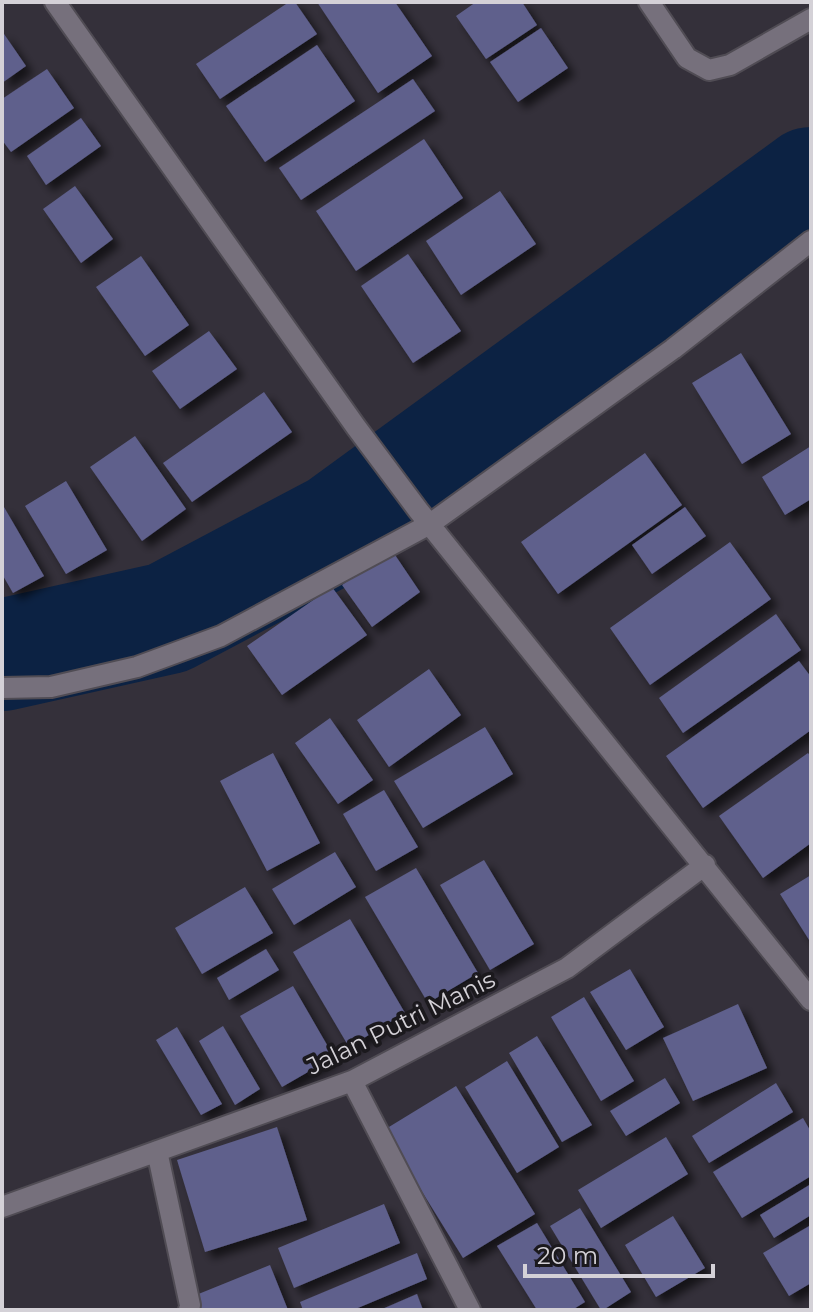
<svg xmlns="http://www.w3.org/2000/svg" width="813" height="1312" font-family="Montserrat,sans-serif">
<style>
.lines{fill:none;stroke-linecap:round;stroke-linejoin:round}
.river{stroke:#0c2243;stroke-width:112}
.building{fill:#5f608c;filter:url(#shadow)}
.minor-casing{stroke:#504c54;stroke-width:24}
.minor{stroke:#76707c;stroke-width:20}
.labels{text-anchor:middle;stroke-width:7;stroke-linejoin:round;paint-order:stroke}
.street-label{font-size:24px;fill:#d4d1d7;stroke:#1b191d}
</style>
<defs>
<filter id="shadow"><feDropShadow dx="7" dy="7" stdDeviation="4" flood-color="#0009"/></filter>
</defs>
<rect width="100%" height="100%" fill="#34303a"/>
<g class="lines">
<path class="river" d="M 2,655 L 168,618 L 338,528 L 811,183"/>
</g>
<path class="building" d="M 289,2 L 295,2 L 317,34 L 220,99 L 196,64 Z
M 317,2 L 395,2 L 432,56 L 378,93 Z
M 476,2 L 522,2 L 537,25 L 486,59 L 456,16 Z
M 541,28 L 568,68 L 518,102 L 490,62 Z
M 2,31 L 26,66 L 2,83 Z
M 317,45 L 355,101 L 265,162 L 226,106 Z
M 47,69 L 74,108 L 11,152 L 2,140 L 2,99 Z
M 413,79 L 435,111 L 301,200 L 279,168 Z
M 81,118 L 101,146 L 46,185 L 27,156 Z
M 424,139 L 463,198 L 356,271 L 316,211 Z
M 75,186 L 113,239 L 81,263 L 43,209 Z
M 500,191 L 536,244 L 461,295 L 426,241 Z
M 408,254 L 461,331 L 413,363 L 361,286 Z
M 141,256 L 189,325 L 145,356 L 96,287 Z
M 209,331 L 237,369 L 180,409 L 152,371 Z
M 741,353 L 791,434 L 742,464 L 692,383 Z
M 264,392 L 292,432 L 192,502 L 163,463 Z
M 135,436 L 186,509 L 142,541 L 90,467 Z
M 811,446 L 811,499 L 785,515 L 762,477 Z
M 645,453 L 682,505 L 558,594 L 521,542 Z
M 66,481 L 107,550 L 66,574 L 25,506 Z
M 4,507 L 44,576 L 13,593 L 2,574 L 2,508 Z
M 685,507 L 706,536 L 652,574 L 632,545 Z
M 730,542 L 771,599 L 650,685 L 610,628 Z
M 391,549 L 420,592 L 372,627 L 342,585 Z
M 332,587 L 367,635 L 282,695 L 247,646 Z
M 776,614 L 801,650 L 683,733 L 659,698 Z
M 799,661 L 811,677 L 811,730 L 703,808 L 666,756 Z
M 429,669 L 461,715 L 389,767 L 357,720 Z
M 330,718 L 373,780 L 338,804 L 295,743 Z
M 485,727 L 513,774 L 423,828 L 394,781 Z
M 273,753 L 320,843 L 267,871 L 220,781 Z
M 808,753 L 811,757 L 811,843 L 763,878 L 719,816 Z
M 384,790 L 418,847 L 376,871 L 343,814 Z
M 335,852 L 356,887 L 294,925 L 272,889 Z
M 484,860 L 534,944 L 490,970 L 440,885 Z
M 416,868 L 478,973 L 428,1003 L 365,897 Z
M 811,875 L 811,943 L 780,894 Z
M 245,887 L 273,933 L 202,974 L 175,928 Z
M 350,919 L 405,1013 L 349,1047 L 293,952 Z
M 266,949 L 279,970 L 229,1000 L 217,978 Z
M 630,969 L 664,1027 L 626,1050 L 590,992 Z
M 293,986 L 334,1057 L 282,1087 L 240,1016 Z
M 584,997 L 634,1081 L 601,1101 L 551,1017 Z
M 738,1004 L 767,1068 L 693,1101 L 663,1038 Z
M 223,1026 L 260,1089 L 235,1105 L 199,1041 Z
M 177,1027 L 222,1104 L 201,1115 L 156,1040 Z
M 537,1036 L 592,1125 L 562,1142 L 509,1053 Z
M 507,1061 L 559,1147 L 517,1173 L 465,1087 Z
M 665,1078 L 680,1103 L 626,1136 L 610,1111 Z
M 776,1083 L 793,1112 L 709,1163 L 692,1136 Z
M 456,1086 L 535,1214 L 463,1258 L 384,1130 Z
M 803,1118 L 811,1132 L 811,1176 L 742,1218 L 713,1172 Z
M 277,1127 L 307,1220 L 205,1252 L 177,1160 Z
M 666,1137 L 688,1174 L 601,1228 L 578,1190 Z
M 811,1184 L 811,1215 L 774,1238 L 760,1215 Z
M 384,1204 L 400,1243 L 294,1288 L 278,1248 Z
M 580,1208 L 631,1292 L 603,1310 L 601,1310 L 550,1226 Z
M 673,1216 L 705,1268 L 656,1297 L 625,1245 Z
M 537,1223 L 585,1302 L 572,1310 L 537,1310 L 497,1246 Z
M 811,1225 L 811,1283 L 789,1296 L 763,1253 Z
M 417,1253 L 427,1279 L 353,1310 L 303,1310 L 300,1302 Z
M 270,1265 L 288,1310 L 202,1310 L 196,1295 Z
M 417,1294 L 423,1310 L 380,1310 Z"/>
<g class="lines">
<defs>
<path id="minor" d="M 55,2 L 356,427 L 418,510 L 811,1000
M 649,2 L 687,58 L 709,70 L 730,65 L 811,19
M 2,688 L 51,687 L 137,667 L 221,636 L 430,524 L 673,349 L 811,241
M 352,1081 L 470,1310
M 157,1151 L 190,1305 L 189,1310
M 2,1207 L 352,1081 L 567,968 L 705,865"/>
</defs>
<use href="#minor" class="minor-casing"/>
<use href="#minor" class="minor"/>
</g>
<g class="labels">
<g class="street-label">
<text transform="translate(401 1023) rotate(-26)" y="8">Jalan Putri Manis</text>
</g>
</g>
<rect width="813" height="1312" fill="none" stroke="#d4d1d7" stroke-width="8"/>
<path d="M525 1264v12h188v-12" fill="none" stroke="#d4d1d7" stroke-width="4"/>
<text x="537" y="1264" font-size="24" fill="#d4d1d7" stroke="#1b191d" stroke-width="6" paint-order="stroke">20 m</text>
</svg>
